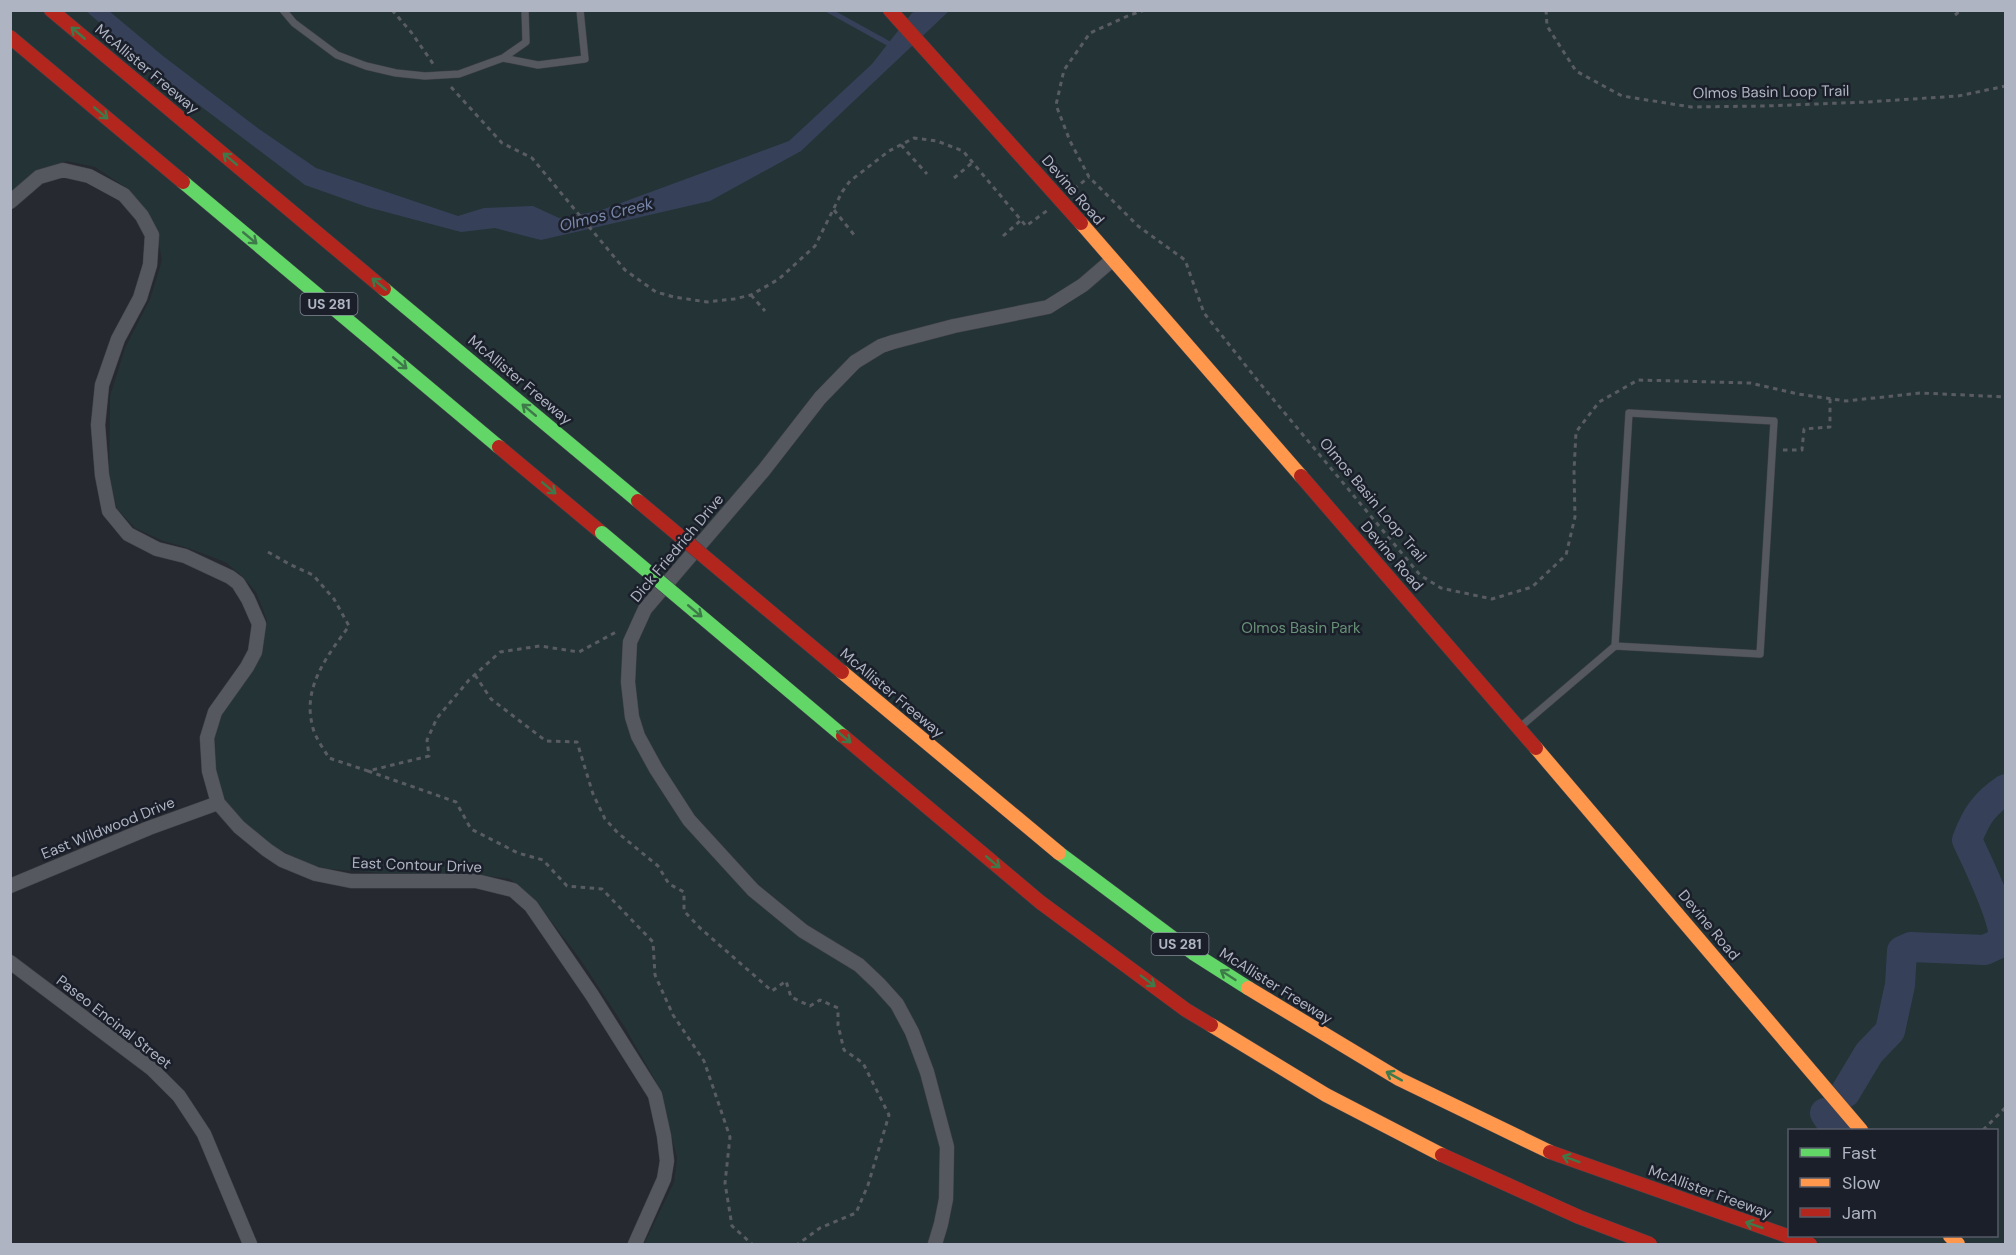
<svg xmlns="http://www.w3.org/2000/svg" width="2016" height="1255" font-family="'DM Sans',sans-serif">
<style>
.green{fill:#243336;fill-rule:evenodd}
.water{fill:#364159}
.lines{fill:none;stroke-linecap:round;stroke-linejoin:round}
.stream{stroke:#364159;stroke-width:5}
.river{stroke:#364159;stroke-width:30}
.lane-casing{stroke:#42444a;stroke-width:8}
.street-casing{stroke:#42444a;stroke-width:15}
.fast-casing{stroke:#42444a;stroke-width:15}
.slow-casing{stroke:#42444a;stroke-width:15}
.jam-casing{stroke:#42444a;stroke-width:15}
.path{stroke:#595c63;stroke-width:3;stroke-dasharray:4.5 4.5;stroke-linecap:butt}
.lane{stroke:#56585f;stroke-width:7}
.street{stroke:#56585f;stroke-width:14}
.fast{stroke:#63d668;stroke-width:14}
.slow{stroke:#ff974d;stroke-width:14}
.jam{stroke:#b3261e;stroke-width:14}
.fast-bridge-casing{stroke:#42454c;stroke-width:15;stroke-linecap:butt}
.slow-bridge-casing{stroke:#42454c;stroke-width:15;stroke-linecap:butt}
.jam-bridge-casing{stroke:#42454c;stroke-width:15;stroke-linecap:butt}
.fast-bridge{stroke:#63d668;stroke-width:14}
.slow-bridge{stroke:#ff974d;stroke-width:14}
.jam-bridge{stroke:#b3261e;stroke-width:14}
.oneway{stroke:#3e7a49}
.labels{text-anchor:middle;stroke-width:5;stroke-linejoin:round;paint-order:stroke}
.shield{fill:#1a1f2a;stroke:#828795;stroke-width:1.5}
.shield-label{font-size:14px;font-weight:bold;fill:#afb4c3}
.street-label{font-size:15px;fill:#afb4c3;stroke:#1a1f2a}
.park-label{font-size:15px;fill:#689177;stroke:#1a1f2a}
.water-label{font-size:16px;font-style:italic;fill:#7987aa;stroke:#1a1f2a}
</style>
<rect width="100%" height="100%" fill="#262930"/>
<path class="green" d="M 11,11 L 2005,11 L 2005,1244 L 644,1244 L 674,1182 L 677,1158 L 661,1097 L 655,1080 L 624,1026 L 580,959 L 535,900 L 510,879 L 473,874 L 381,873 L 329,869 L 301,862 L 257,836 L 243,824 L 225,800 L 220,788 L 213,764 L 212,739 L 223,710 L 257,655 L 267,621 L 256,592 L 242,576 L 225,562 L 188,548 L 163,541 L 135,528 L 117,509 L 109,476 L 110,396 L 125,348 L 150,299 L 162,260 L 157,234 L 149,214 L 128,189 L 95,167 L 67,161 L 36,172 L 11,193 ZM 1790,1130 L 1996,1130 L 1996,1236 L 1790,1236 Z"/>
<path class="water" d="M 86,11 L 109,11 L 163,56 L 259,129 L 316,168 L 458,216 L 484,208 L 533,206 L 559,218 L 599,211 L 789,141 L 872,64 L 912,13 L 915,11 L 949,11 L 801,151 L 710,201 L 541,240 L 495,228 L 461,232 L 367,207 L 305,185 L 162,77 Z"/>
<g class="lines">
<path class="stream" d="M 828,10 L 893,46"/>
<path class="river" d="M 1845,1093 L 1869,1053 L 1890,1031 L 1900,985 L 1902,951 L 1911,947 L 1985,950 L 2004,941 C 2005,919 1978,863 1967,840 C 1976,816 1984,804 2006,789
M 1825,1113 L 1836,1130"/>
<defs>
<path id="lane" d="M 283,10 L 294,23 L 337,55 L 366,66 L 396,73 L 425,76 L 459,74 L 503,58 L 526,42 L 525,10
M 503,58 L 538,65 L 585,59 L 580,10
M 1519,728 L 1615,646 L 1760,654 L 1774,421 L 1629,413 L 1615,646"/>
<path id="street" d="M 10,202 L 39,177 L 63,170 L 89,176 L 124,195 L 142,216 L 152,235 L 150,265 L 140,298 L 118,339 L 102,385 L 98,425 L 102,475 L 109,511 L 128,534 L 157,549 L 185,556 L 230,577 L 238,583 L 248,599 L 259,624 L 255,652 L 247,667 L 215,712 L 207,738 L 209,771 L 218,803 L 239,827 L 267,850 L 282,860 L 316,874 L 351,881 L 476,881 L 513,890 L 531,906 L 592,995 L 655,1095 L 664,1136 L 667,1161 L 664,1179 L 635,1244
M 10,886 L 149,828 L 218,803
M 10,962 L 152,1069 L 179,1096 L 204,1134 L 250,1244
M 935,1244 L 941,1224 L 946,1199 L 947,1147 L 927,1072 L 912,1032 L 897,1004 L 879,984 L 859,965 L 803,931 L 753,890 L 689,820 L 656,769 L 638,736 L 632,717 L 628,682 L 630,642 L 645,609 L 764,470 L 820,398 L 855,362 L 881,346 L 893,342 L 954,326 L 1048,307 L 1083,285 L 1112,260"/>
<path id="fast" d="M 183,182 L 499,447
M 384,289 L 638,501"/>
<path id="slow" d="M 1081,223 L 1301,476
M 1536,748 L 1861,1130
M 1950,1236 L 1958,1244"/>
<path id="jam" d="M 51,10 L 384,289
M 890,10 L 1081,223
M 10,37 L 183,182
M 499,447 L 602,533
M 1301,476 L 1536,748"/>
</defs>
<use href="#lane" class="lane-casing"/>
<use href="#street" class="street-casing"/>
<use href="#fast" class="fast-casing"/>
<use href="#slow" class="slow-casing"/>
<use href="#jam" class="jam-casing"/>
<path class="path" d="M 392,10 L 411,32 L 434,65
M 1145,10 L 1130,15 L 1090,33 L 1064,70 L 1056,105 L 1070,141 L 1089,177 L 1138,226 L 1185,260 L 1204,313 L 1258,381 L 1420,575 L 1441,588 L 1492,599 L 1532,587 L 1566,555 L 1575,517 L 1574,471 L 1576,432 L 1599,402 L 1638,380 L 1750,383 L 1798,394 L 1846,401 L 1921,393 L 2006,397
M 1546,10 L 1547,26 L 1576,71 L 1622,96 L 1691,107 L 1765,106 L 1867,102 L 1958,96 L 2006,86
M 1955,15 L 1961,10
M 451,87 L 502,143 L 532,158 L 625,270 L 656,292 L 674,297 L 707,302 L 734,299 L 751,295 L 779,279 L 815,246 L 842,192 L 850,181 L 889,151 L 914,138 L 937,141 L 963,151 L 1026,226 L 1048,210
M 901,145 L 927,174
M 954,178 L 973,162
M 1074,189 L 1089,177
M 834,210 L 855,236
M 1003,236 L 1021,220
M 751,295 L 765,311
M 1783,450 L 1802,450 L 1804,429 L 1830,427 L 1830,399
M 268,552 L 291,565 L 313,575 L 334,599 L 349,626 C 328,655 303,686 312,724 C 314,736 323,748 329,758 L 368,771 L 429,756 L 427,740 L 437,718 L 469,680 L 500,652 L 540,646 L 579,652 L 618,631
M 475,675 L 491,699 L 546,741 L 577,742 L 593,794 L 605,819 L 618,833 L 658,866 L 669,884 L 684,892 L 684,911 L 700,928 L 772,991 L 786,981 L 791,997 L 810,1006 L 820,1000 L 838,1008 L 838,1025 L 844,1050 L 863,1063 L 889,1115 L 868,1185 L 856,1213 L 820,1228 L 798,1244
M 368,771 L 456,802 L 471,829 L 518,853 L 543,860 L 567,886 L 602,889 L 653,942 L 655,975 L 673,1015 L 704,1061 L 730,1137 L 725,1183 L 732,1226 L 752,1244
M 1983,1130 L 2006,1107"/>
<use href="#lane" class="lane"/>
<use href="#street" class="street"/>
<use href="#fast" class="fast"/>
<use href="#slow" class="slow"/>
<use href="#jam" class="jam"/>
<defs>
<path id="fast-bridge" d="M 602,533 L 843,736
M 1059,853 L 1193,953 L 1248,988"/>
<path id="slow-bridge" d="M 842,672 L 1059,853
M 1248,988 L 1399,1079 L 1550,1152
M 1211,1025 L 1326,1095 L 1442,1155"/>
<path id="jam-bridge" d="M 638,501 L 842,672
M 843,736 L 1040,902 L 1186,1010 L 1211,1025
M 1550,1152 L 1810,1244
M 1442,1155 L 1579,1217 L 1650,1244"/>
</defs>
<use href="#fast-bridge" class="fast-bridge-casing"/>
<use href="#slow-bridge" class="slow-bridge-casing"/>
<use href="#jam-bridge" class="jam-bridge-casing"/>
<use href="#fast-bridge" class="fast-bridge"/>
<use href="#slow-bridge" class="slow-bridge"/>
<use href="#jam-bridge" class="jam-bridge"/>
</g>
<defs><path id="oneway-shaft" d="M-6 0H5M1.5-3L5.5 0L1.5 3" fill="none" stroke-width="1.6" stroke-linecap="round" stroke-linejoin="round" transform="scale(1.5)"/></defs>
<g class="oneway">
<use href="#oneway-shaft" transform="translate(78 33) rotate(-140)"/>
<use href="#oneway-shaft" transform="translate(101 113) rotate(40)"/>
<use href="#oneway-shaft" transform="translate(230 159) rotate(-140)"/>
<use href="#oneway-shaft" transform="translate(250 238) rotate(40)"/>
<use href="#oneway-shaft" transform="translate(379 284) rotate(-140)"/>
<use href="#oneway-shaft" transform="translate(400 363) rotate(40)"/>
<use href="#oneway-shaft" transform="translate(529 410) rotate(-140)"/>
<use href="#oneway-shaft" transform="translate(549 488) rotate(40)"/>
<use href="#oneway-shaft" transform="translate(695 611) rotate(40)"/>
<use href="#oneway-shaft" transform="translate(844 737) rotate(40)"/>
<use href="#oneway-shaft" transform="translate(993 862) rotate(40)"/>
<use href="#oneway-shaft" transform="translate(1228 975) rotate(-147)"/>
<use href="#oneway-shaft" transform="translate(1148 981) rotate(37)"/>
<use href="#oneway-shaft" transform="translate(1394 1076) rotate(-151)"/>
<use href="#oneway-shaft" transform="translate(1571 1159) rotate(-160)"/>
<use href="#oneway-shaft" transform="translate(1754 1225) rotate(-161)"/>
</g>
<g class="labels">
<g class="shield">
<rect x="300.5" y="293" width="57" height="22" rx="4.5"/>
<rect x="1151.5" y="933" width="57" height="22" rx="4.5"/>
</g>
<g class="shield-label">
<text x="329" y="309">US 281</text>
<text x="1180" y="949">US 281</text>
</g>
<g class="street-label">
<text transform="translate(147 69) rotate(40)" y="5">McAllister Freeway</text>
<text transform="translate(1771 92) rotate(-1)" y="5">Olmos Basin Loop Trail</text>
<text transform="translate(1073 190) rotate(49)" y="5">Devine Road</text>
<text transform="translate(520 380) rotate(40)" y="5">McAllister Freeway</text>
<text transform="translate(1373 500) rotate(50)" y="5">Olmos Basin Loop Trail</text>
<text transform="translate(677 548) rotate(-50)" y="5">Dick Friedrich Drive</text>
<text transform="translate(1392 556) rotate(49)" y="5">Devine Road</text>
<text transform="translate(892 693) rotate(40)" y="5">McAllister Freeway</text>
<text transform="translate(108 828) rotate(-22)" y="5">East Wildwood Drive</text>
<text transform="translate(417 865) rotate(2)" y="5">East Contour Drive</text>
<text transform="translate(1709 925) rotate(50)" y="5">Devine Road</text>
<text transform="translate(1276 986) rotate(32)" y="5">McAllister Freeway</text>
<text transform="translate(114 1022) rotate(38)" y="5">Paseo Encinal Street</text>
<text transform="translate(1710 1192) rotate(20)" y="5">McAllister Freeway</text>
</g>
<g class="park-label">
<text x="1301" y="633">Olmos Basin Park</text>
</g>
<g class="water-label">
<text transform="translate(606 214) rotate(-14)" y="6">Olmos Creek</text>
</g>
</g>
<rect width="2016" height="1255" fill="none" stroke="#afb4c3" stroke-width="24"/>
<rect x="1788" y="1129" width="210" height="108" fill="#1a1f2a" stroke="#565b67" stroke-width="1.5"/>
<rect x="1800" y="1148" width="30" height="9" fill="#63d668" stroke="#565b67" stroke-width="1.5"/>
<text x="1842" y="1159" font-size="18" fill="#afb4c3">Fast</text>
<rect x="1800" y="1178" width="30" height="9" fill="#ff974d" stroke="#565b67" stroke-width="1.5"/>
<text x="1842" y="1189" font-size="18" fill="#afb4c3">Slow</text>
<rect x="1800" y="1208" width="30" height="9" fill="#b3261e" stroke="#565b67" stroke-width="1.5"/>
<text x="1842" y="1219" font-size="18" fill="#afb4c3">Jam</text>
</svg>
